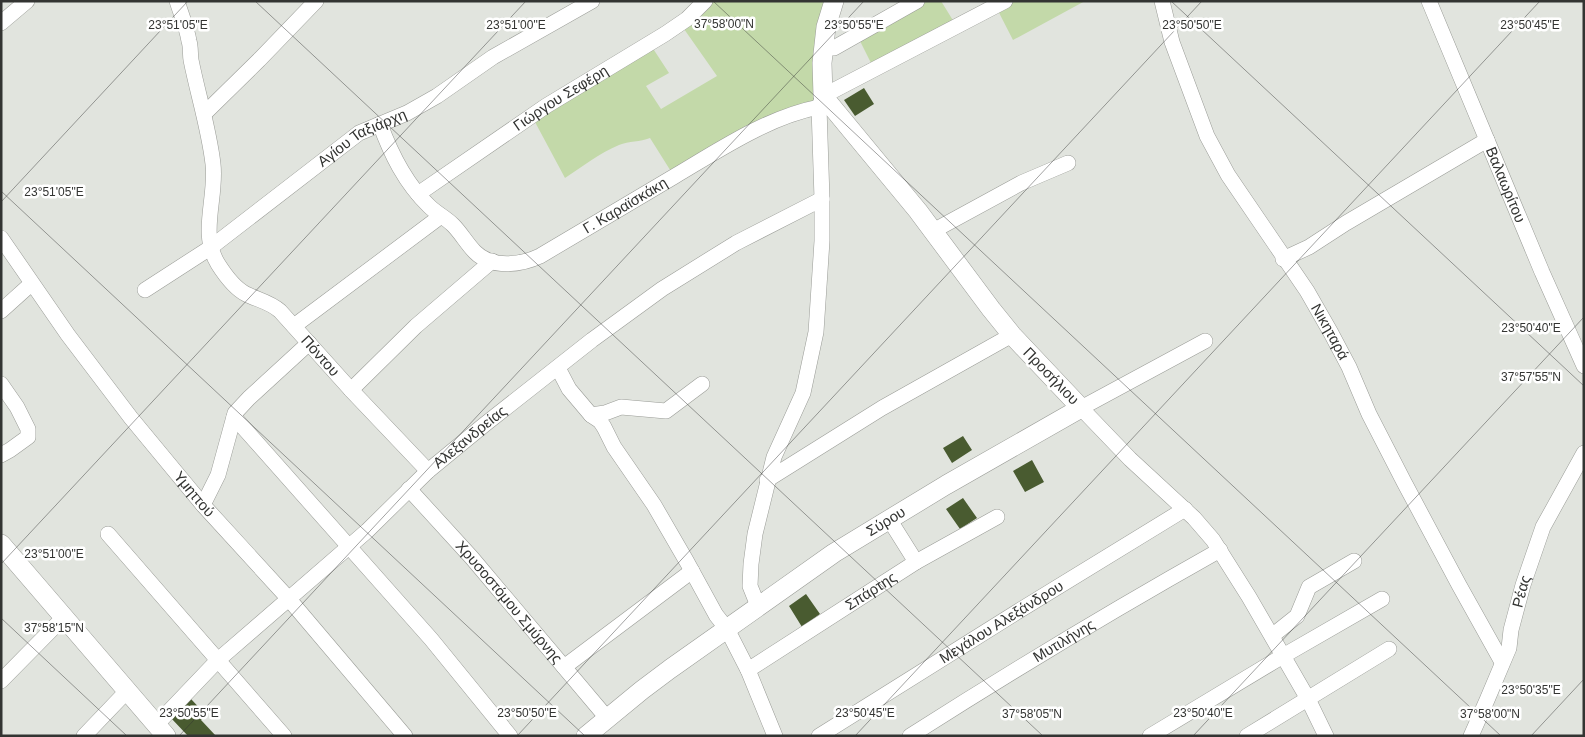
<svg xmlns="http://www.w3.org/2000/svg" width="1585" height="737" font-family="Arial,sans-serif">
<style>
.green{fill:#c3d9a9}
.building{fill:#495b30}
.lines{fill:none;stroke-linecap:round;stroke-linejoin:round}
.minor-casing{stroke:#9a9c97;stroke-width:16}
.tertiary-casing{stroke:#9a9c97;stroke-width:20}
.minor{stroke:#fff;stroke-width:15}
.tertiary{stroke:#fff;stroke-width:19}
.ticks{fill:none;stroke:#333432;stroke-width:1;stroke-opacity:0.45}
.labels{text-anchor:middle;stroke-width:5;stroke-linejoin:round;paint-order:stroke}
.street-label{font-size:15px;fill:#333432;stroke:#fff}
.ticks-label{font-size:12px;text-anchor:middle;fill:#333432;stroke:#fff;stroke-width:5;stroke-linejoin:round;paint-order:stroke}
</style>
<rect width="100%" height="100%" fill="#e1e4de"/>
<path class="green" d="M 714,1 L 825,1 L 815,102 L 672,173 L 650,138 C 640,142 629,141 619,145 C 600,153 583,166 565,178 L 535,122 L 652,47 L 669,73 L 646,86 L 661,109 L 717,76 L 684,29 Z
M 923,1 L 941,1 L 954,22 L 872,65 L 859,39 Z
M 993,1 L 1085,1 L 1013,40 Z"/>
<path class="building" d="M 864,88 L 874,104 L 855,116 L 844,100 Z
M 963,436 L 972,450 L 952,463 L 943,448 Z
M 1032,460 L 1044,482 L 1025,492 L 1013,471 Z
M 963,498 L 977,518 L 960,529 L 946,509 Z
M 806,594 L 820,614 L 802,627 L 789,606 Z
M 191,699 L 206,715 L 201,720 L 216,736 L 188,736 L 171,718 Z"/>
<g class="lines">
<defs>
<g id="minor">
<path id="s1" d="M 177,1 C 181,14 187,28 189,41 C 191,47 190,54 191,60 C 198,95 209,129 213,164 C 217,198 199,233 218,264 C 225,275 234,288 246,294 C 258,300 270,302 280,311 L 351,390 L 428,471"/>
<path id="s2" d="M 1162,1 L 1172,42 L 1207,136 L 1228,175 L 1307,291 L 1331,333 L 1349,367 L 1369,414 L 1404,482 L 1459,585 L 1502,662"/>
<path id="s3" d="M 1429,1 L 1542,272 L 1584,366"/>
<path d="M 1,23 L 27,1"/>
<path d="M 824,47 L 834,48 L 917,1"/>
<path d="M 204,114 L 259,60 L 316,1"/>
<path id="s4" d="M 380,124 C 391,154 405,183 429,206 C 436,213 446,218 453,225 C 461,233 467,244 475,252 C 492,269 521,265 540,256 C 585,229 630,203 675,176 C 719,150 768,117 819,107"/>
<path id="s5" d="M 418,194 L 546,106 L 665,34 L 687,19 L 705,1"/>
<path d="M 933,231 L 1021,183 L 1068,163"/>
<path id="s6" d="M 1,238 L 68,335 L 131,418 L 203,505 L 288,598 L 405,736"/>
<path d="M 1283,259 L 1309,247 L 1346,223 L 1487,140"/>
<path id="s7" d="M 145,290 L 210,248 L 359,133 L 407,113 L 437,96 L 493,57 L 592,1"/>
<path d="M 1,311 L 31,284"/>
<path d="M 294,326 L 441,216"/>
<path d="M 1205,341 L 1081,408 L 1130,459 L 1194,518 L 1213,540 L 1249,597 L 1308,699 L 1326,736"/>
<path d="M 558,368 L 569,389 L 591,415 L 605,413 L 621,407 L 666,411 L 702,384"/>
<path d="M 1,384 L 17,407 L 28,429 L 28,437 L 10,450 L 1,455"/>
<path d="M 351,390 L 416,326 L 492,261"/>
<path d="M 591,415 L 600,421 L 604,427 L 614,447 L 654,505 L 687,562 L 716,615 L 727,629 L 748,670 L 775,736"/>
<path d="M 234,417 L 431,639 L 510,736"/>
<path d="M 767,480 L 882,408 L 1012,335"/>
<path id="s8" d="M 409,489 L 472,558 L 607,718"/>
<path d="M 203,505 L 218,475 L 235,413 L 249,398 L 309,343"/>
<path d="M 889,519 L 916,562"/>
<path d="M 108,534 L 284,736"/>
<path d="M 758,606 L 750,586 L 751,564 L 755,534 L 774,457 L 803,393 L 816,332 L 822,241 L 822,199 L 819,107 L 823,96 L 1005,1"/>
<path d="M 1272,636 L 1297,616 L 1309,587 L 1354,561"/>
<path d="M 564,667 L 692,571"/>
<path id="s9" d="M 748,670 L 916,562 L 997,517"/>
<path d="M 1,681 L 64,617"/>
<path id="s10" d="M 157,724 L 218,660 L 367,531 L 428,471 L 484,425 L 592,340 L 662,289 L 736,243 L 822,199"/>
<path d="M 84,736 L 128,690"/>
<path id="s11" d="M 819,736 L 1017,612 L 1185,509"/>
<path id="s12" d="M 910,736 C 1012,671 1115,609 1220,550"/>
<path d="M 1150,736 L 1283,656 L 1382,599"/>
<path d="M 1247,736 L 1389,649"/>
<path id="s13" d="M 1471,736 L 1487,700 L 1509,648 L 1511,630 L 1523,585 L 1543,527 L 1584,453"/>
</g>
<g id="tertiary">
<path d="M 1,544 L 166,736"/>
<path id="s14" d="M 586,736 L 642,690 L 670,669 L 834,553 L 946,485 L 1081,408 L 1012,335 L 991,309 L 918,211 L 823,96 L 822,63 L 826,27 L 834,1"/>
</g>
</defs>
<use href="#minor" class="minor-casing"/>
<use href="#tertiary" class="tertiary-casing"/>
<use href="#minor" class="minor"/>
<use href="#tertiary" class="tertiary"/>
</g>
<path class="ticks" d="M 255,1 L 1043,736M 713,1 L 1501,736M 1171,1 L 1584,386M 1,191 L 585,736M 1,202 L 188,1M 1,564 L 526,1M 1,618 L 127,736M 179,736 L 864,1M 517,736 L 1202,1M 855,736 L 1540,1M 1193,736 L 1584,317M 1531,736 L 1584,679"/>
<g class="labels">
<g class="street-label">
<text dy="5" stroke="none"><textPath href="#s5" startOffset="172">Γιώργου Σεφέρη</textPath></text>
<text dy="5" stroke="none"><textPath href="#s7" startOffset="266">Αγίου Ταξιάρχη</textPath></text>
<text dy="5" stroke="none"><textPath href="#s3" startOffset="199">Βαλαωρίτου</textPath></text>
<text dy="5" stroke="none"><textPath href="#s4" startOffset="330">Γ. Καραϊσκάκη</textPath></text>
<text dy="5" stroke="none"><textPath href="#s2" startOffset="374">Νικηταρά</textPath></text>
<text dy="5" stroke="none"><textPath href="#s1" startOffset="409">Πόντου</textPath></text>
<text transform="translate(1051 376) rotate(46)" y="5">Προσήλιου</text>
<text dy="5" stroke="none"><textPath href="#s10" startOffset="425">Αλεξανδρείας</textPath></text>
<text dy="5" stroke="none"><textPath href="#s6" startOffset="321">Υμηττού</textPath></text>
<text dy="5" stroke="none"><textPath href="#s14" startOffset="369">Σύρου</textPath></text>
<text dy="5" stroke="none"><textPath href="#s9" startOffset="146">Σπάρτης</textPath></text>
<text dy="5" stroke="none"><textPath href="#s13" startOffset="154">Ρέας</textPath></text>
<text dy="5" stroke="none"><textPath href="#s8" startOffset="151">Χρυσοστόμου Σμύρνης</textPath></text>
<text dy="5" stroke="none"><textPath href="#s11" startOffset="215">Μεγάλου Αλεξάνδρου</textPath></text>
<text dy="5" stroke="none"><textPath href="#s12" startOffset="181">Μυτιλήνης</textPath></text>
</g>
</g>
<g class="ticks-label">
<text x="724" y="28">37°58'00"N</text>
<text x="178" y="29">23°51'05"E</text>
<text x="516" y="29">23°51'00"E</text>
<text x="854" y="29">23°50'55"E</text>
<text x="1192" y="29">23°50'50"E</text>
<text x="1530" y="29">23°50'45"E</text>
<text x="54" y="196">23°51'05"E</text>
<text x="1531" y="332">23°50'40"E</text>
<text x="1531" y="381">37°57'55"N</text>
<text x="54" y="558">23°51'00"E</text>
<text x="54" y="632">37°58'15"N</text>
<text x="1531" y="694">23°50'35"E</text>
<text x="189" y="717">23°50'55"E</text>
<text x="527" y="717">23°50'50"E</text>
<text x="865" y="717">23°50'45"E</text>
<text x="1203" y="717">23°50'40"E</text>
<text x="1032" y="718">37°58'05"N</text>
<text x="1490" y="718">37°58'00"N</text>
</g>
<rect width="1585" height="737" fill="none" stroke="#333432" stroke-width="5"/>
</svg>
